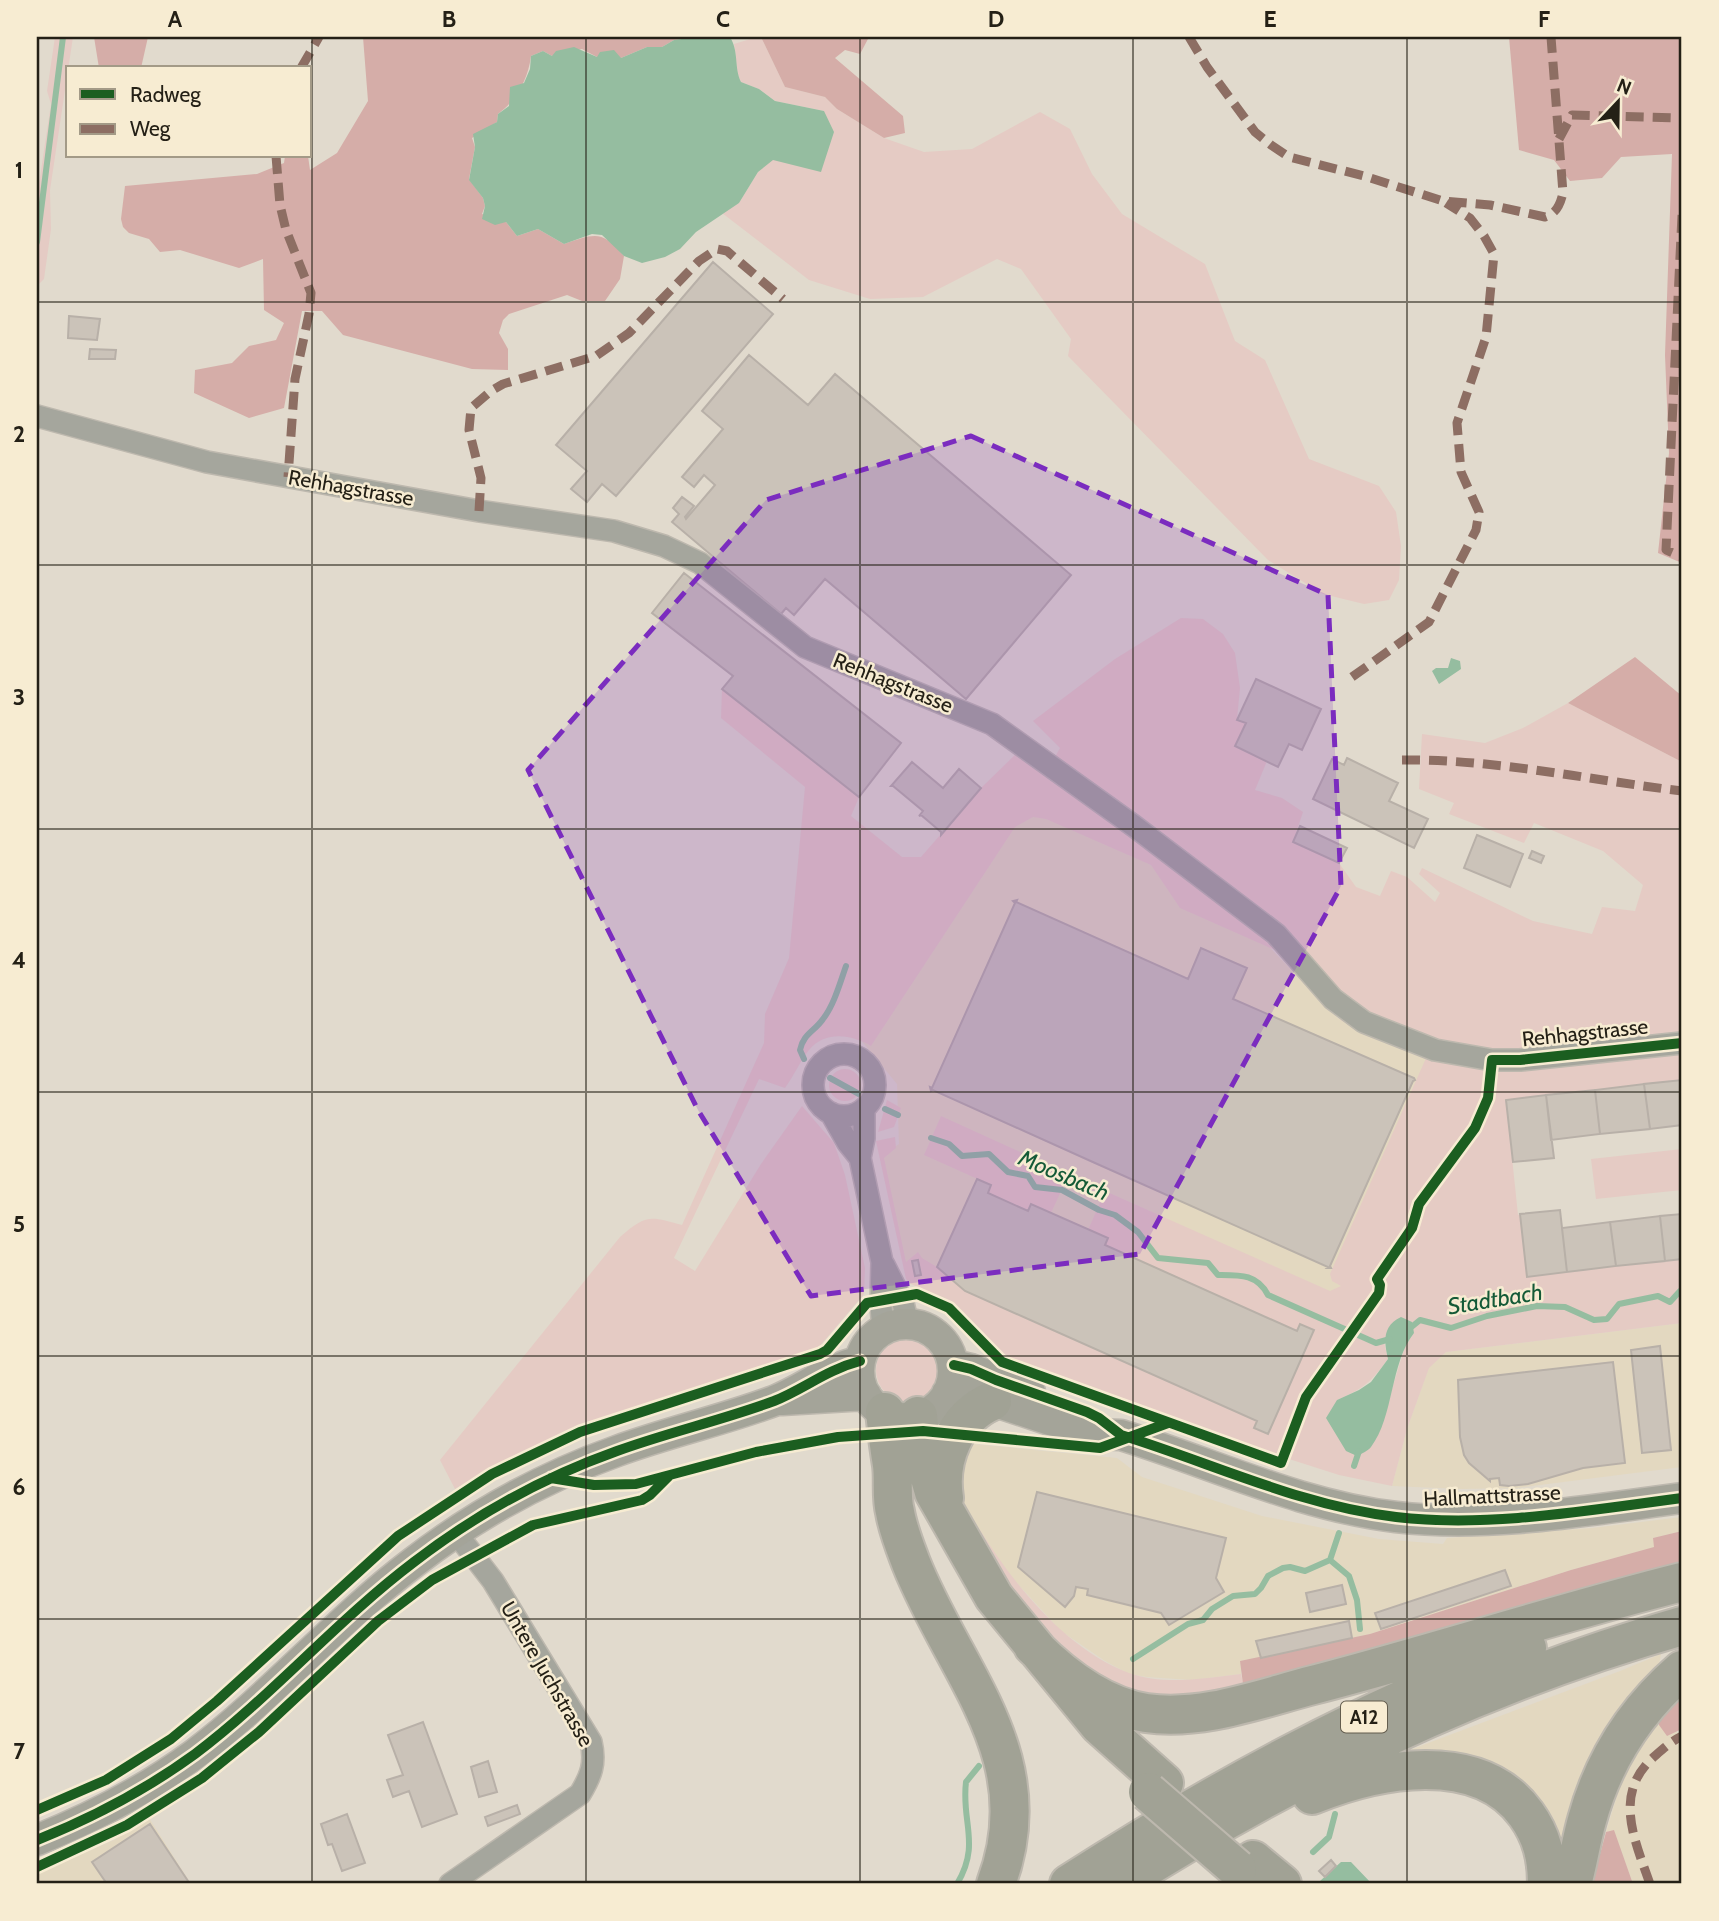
<svg xmlns="http://www.w3.org/2000/svg" width="1719" height="1921" font-family="Cabin,sans-serif">
<style>
.built{fill:#e3d8c0}
.green{fill:#e5cbc4;fill-rule:evenodd}
.forest{fill:#d5ada8}
.water{fill:#95bda0}
.lines{fill:none;stroke-linecap:round;stroke-linejoin:round}
.stream{stroke:#95bda0;stroke-width:6}
.building{fill:#cbc3b9;stroke:#b8b0a8;stroke-width:2}
.minor-casing{stroke:#bdb8ae;stroke-width:24}
.secondary-casing{stroke:#bdb8ae;stroke-width:33}
.motorway-casing{stroke:#bdb8ae;stroke-width:42}
.minor{stroke:#a5a69d;stroke-width:21}
.secondary{stroke:#a4a499;stroke-width:30}
.motorway{stroke:#a1a295;stroke-width:38}
.motorway-bridge-casing{stroke:#bdb8ae;stroke-width:42;stroke-linecap:butt}
.motorway-bridge{stroke:#a1a295;stroke-width:38}
.quiet{stroke:#8d6e63;stroke-width:9;stroke-dasharray:18 9;stroke-linecap:butt}
.cycleway-casing{stroke:#f7ecd2;stroke-width:15}
.cycleway{stroke:#1b5e20;stroke-width:10}
.marked{fill:#7b2cbf;fill-opacity:0.2;stroke:#7b2cbf;stroke-width:5;stroke-dasharray:14 9;stroke-linejoin:round}
.grid{fill:none;stroke:#242016;stroke-width:2;stroke-opacity:0.55}
.labels{text-anchor:middle;stroke-width:5;stroke-linejoin:round;paint-order:stroke}
.shield{fill:#f7ecd2;stroke:#635d4e;stroke-width:2}
.shield-label{font-size:19px;font-weight:bold;fill:#242016}
.street-label{font-size:21px;fill:#242016;stroke:#f7ecd2}
.water-label{font-size:23px;font-style:italic;fill:#145a37;stroke:#f7ecd2}
.neatline{fill:none;stroke:#242016;stroke-width:2.5}
.grid-label{font-size:23px;text-anchor:middle;font-weight:bold;fill:#242016}
</style>
<rect width="100%" height="100%" fill="#e1dacd"/>
<path class="built" d="M 1022,786 L 1248,925 L 1338,1018 L 1439,1058 L 1342,1286 L 1270,1440 L 910,1278 L 880,1157 L 899,1144 L 897,1084 L 851,1028 Z
M 1682,1323 L 1682,1467 L 1516,1488 L 1461,1489 L 1392,1486 L 1407,1429 L 1429,1367 L 1446,1352 Z
M 963,1443 L 1117,1458 L 1142,1477 L 1262,1516 L 1379,1539 L 1443,1544 L 1447,1538 L 1592,1528 L 1682,1517 L 1682,1531 L 1653,1538 L 1655,1547 L 1571,1570 L 1370,1634 L 1241,1661 L 1241,1674 L 1192,1680 L 1147,1677 L 1129,1674 L 1105,1661 L 1061,1631 L 1003,1568 L 980,1531 L 973,1535 L 954,1492 Z
M 1661,1654 L 1659,1665 L 1601,1735 L 1573,1843 L 1555,1842 L 1399,1754 L 1620,1671 Z
M 1659,1716 L 1678,1733 L 1682,1729 L 1682,1884 L 1633,1884 L 1614,1831 L 1606,1832 L 1626,1766 Z
M 149,1818 L 191,1884 L 37,1884 L 37,1873 L 114,1840 Z"/>
<path class="green" d="M 55,37 L 73,37 L 50,190 L 51,229 L 44,279 L 37,286 L 37,197 L 51,104 L 47,91 Z
M 757,37 L 761,37 L 785,87 L 825,97 L 837,109 L 884,138 L 924,152 L 972,149 L 1040,112 L 1070,129 L 1092,174 L 1122,214 L 1205,264 L 1235,341 L 1265,360 L 1309,459 L 1379,486 L 1396,512 L 1401,546 L 1399,580 L 1389,600 L 1364,604 L 1323,594 L 1268,560 L 1068,356 L 1071,339 L 1021,269 L 997,259 L 923,297 L 870,299 L 809,280 L 722,213 L 739,203 L 758,172 L 824,111 L 775,101 L 759,89 L 741,82 C 735,71 737,56 734,44 Z
M 1181,618 L 1203,619 L 1223,634 L 1235,653 L 1240,688 L 1237,719 L 1246,724 L 1235,746 L 1267,761 L 1255,790 L 1282,798 L 1303,812 L 1293,842 L 1339,863 L 1356,887 L 1380,896 L 1391,871 L 1407,877 L 1435,902 L 1440,893 L 1419,874 L 1422,868 L 1533,921 L 1592,934 L 1602,907 L 1635,911 L 1643,885 L 1603,851 L 1534,823 L 1524,843 L 1449,814 L 1454,803 L 1419,789 L 1422,734 L 1485,743 L 1523,728 L 1568,703 L 1682,762 L 1682,1035 L 1497,1057 L 1447,1045 L 1403,1030 L 1352,1005 L 1055,757 L 1060,748 L 1033,721 L 1115,659 Z
M 722,689 L 859,797 L 851,816 L 902,857 L 921,857 L 981,788 L 1019,751 L 1274,941 L 1336,1010 L 1439,1057 L 1682,1050 L 1682,1080 L 1506,1100 L 1518,1215 L 1520,1214 L 1527,1276 L 1682,1259 L 1682,1323 L 1446,1352 L 1429,1368 L 1407,1429 L 1392,1486 L 1339,1475 L 1289,1459 L 1285,1443 L 1275,1455 L 1241,1444 L 1015,1361 L 995,1348 L 962,1311 L 943,1298 L 911,1284 L 906,1279 L 876,1141 L 895,1137 L 896,1148 L 884,1158 L 906,1262 L 918,1252 L 922,1258 L 937,1267 L 1257,1421 L 1254,1428 L 1267,1434 L 1314,1330 L 1300,1324 L 1297,1331 L 1105,1245 L 1088,1230 L 1105,1191 L 1330,1291 L 1341,1286 L 1332,1281 L 1330,1274 L 1427,1056 L 1342,1021 L 1275,950 L 1180,908 L 1151,865 L 1046,819 L 1033,817 L 1015,827 L 871,1046 C 852,1035 826,1030 809,1050 C 800,1061 794,1076 785,1088 L 759,1079 L 674,1258 L 695,1271 L 761,1164 L 802,1106 L 834,1143 L 845,1175 L 865,1268 L 864,1294 L 819,1347 L 618,1413 L 562,1434 L 498,1464 L 455,1489 L 440,1460 L 620,1237 C 646,1214 650,1216 682,1225 L 764,1043 L 765,1014 L 789,958 L 805,787 L 721,718 ZM 1414,1333 L 1406,1343 L 1383,1419 L 1337,1400 C 1363,1389 1371,1382 1388,1359 L 1384,1342 Z
M829 1085a16 16 0 1 1 32 0a16 16 0 1 1-32 0Z
M 887,1100 L 901,1108 L 894,1127 L 878,1132 Z
M 941,1116 L 1069,1174 L 1051,1213 L 1031,1204 L 1028,1211 L 988,1193 L 991,1185 L 924,1155 Z
M 1682,1149 L 1682,1190 L 1596,1199 L 1591,1159 Z
M876 1370a32 32 0 1 1 64 0a32 32 0 1 1-64 0Z
M 980,1530 C 1014,1585 1067,1650 1129,1673 C 1164,1686 1205,1678 1241,1674 L 1243,1683 L 1254,1681 L 1256,1683 L 1196,1697 L 1146,1697 L 1091,1674 L 1025,1609 L 973,1535 Z"/>
<path class="forest" d="M 94,37 L 148,37 L 141,68 L 99,68 Z
M 363,37 L 697,37 L 674,40 L 662,47 L 647,47 L 621,58 L 597,57 L 582,49 L 552,56 L 543,51 L 531,56 C 528,79 517,100 498,114 L 497,122 L 472,138 L 475,147 L 469,179 L 483,198 L 485,206 L 482,214 L 506,222 L 517,236 L 538,229 L 564,244 C 594,234 602,229 624,256 L 620,279 L 605,301 L 582,301 L 567,295 L 509,314 L 503,320 L 499,333 L 508,349 L 508,370 L 472,369 L 343,335 L 322,311 L 302,311 L 284,408 L 249,418 L 194,393 L 195,370 L 232,363 L 249,346 L 276,340 L 284,323 L 264,310 L 263,259 L 239,268 L 180,250 L 160,252 L 149,239 L 129,233 L 123,227 L 121,219 L 125,186 L 257,174 L 284,163 L 285,156 L 308,156 L 310,170 L 337,153 L 368,101 Z
M 761,37 L 866,37 L 868,39 L 860,54 L 845,50 L 835,58 L 903,116 L 905,133 L 884,138 L 837,109 L 825,97 L 785,87 Z
M 1509,37 L 1682,37 L 1682,563 L 1658,553 L 1669,453 L 1665,355 L 1672,154 L 1621,157 L 1602,178 L 1570,181 L 1554,160 L 1519,150 Z
M 1635,657 L 1682,696 L 1682,762 L 1568,703 Z
M 1682,1531 L 1682,1566 L 1243,1684 L 1240,1661 L 1370,1634 L 1571,1570 L 1654,1547 L 1653,1538 Z
M 1682,1689 L 1682,1729 L 1667,1736 L 1659,1725 L 1659,1716 Z
M 1614,1830 L 1633,1884 L 1592,1884 L 1606,1832 Z"/>
<path class="water" d="M 697,37 L 730,37 C 739,51 734,68 741,82 L 759,89 L 775,101 L 824,111 L 834,132 L 821,172 L 773,160 L 758,172 L 739,203 L 696,232 L 680,249 L 665,257 L 642,263 L 624,256 L 602,235 L 592,234 L 564,244 L 538,229 L 517,236 L 506,222 L 495,225 L 482,219 L 485,206 L 483,198 L 469,180 L 475,147 L 473,134 L 497,122 L 498,114 L 509,106 L 510,87 L 524,83 L 530,69 L 531,56 L 543,51 L 552,56 L 556,51 L 574,47 L 597,57 L 600,52 L 614,50 L 621,58 L 647,47 L 662,47 L 674,40 Z
M 1451,658 L 1460,661 L 1461,669 L 1439,684 L 1432,671 L 1436,668 L 1448,668 Z
M 1401,1317 L 1412,1322 L 1414,1333 C 1390,1363 1394,1417 1371,1447 C 1368,1451 1361,1454 1357,1456 L 1346,1451 L 1326,1418 L 1337,1400 L 1359,1390 L 1371,1382 L 1388,1359 C 1384,1342 1382,1326 1401,1317 Z
M 1341,1862 L 1351,1862 L 1372,1884 L 1323,1884 L 1320,1881 Z"/>
<g class="lines">
<path class="stream" d="M 37,242 L 63,37
M 804,1059 L 800,1050 C 803,1034 815,1031 823,1019 C 834,1005 840,983 846,966
M 830,1078 L 859,1094
M 885,1109 L 898,1115
M 931,1138 L 949,1144 L 962,1156 L 989,1154 L 1008,1172 L 1028,1176 L 1035,1187 L 1062,1190 L 1099,1210 L 1115,1215 L 1138,1232 L 1158,1258 L 1208,1263 L 1218,1275 C 1240,1275 1257,1274 1268,1295 L 1376,1343 L 1390,1339
M 1409,1329 L 1420,1320 L 1451,1328 L 1487,1316 L 1537,1306 L 1565,1307 L 1594,1320 L 1607,1319 L 1619,1304 L 1658,1296 L 1670,1302 L 1680,1291 L 1682,1292
M 1354,1466 L 1359,1451
M 1330,1560 L 1349,1576 L 1357,1600 L 1360,1629
M 1133,1659 L 1188,1624 L 1203,1620 L 1212,1609 L 1233,1596 L 1255,1594 L 1261,1588 L 1268,1576 L 1283,1568 L 1290,1567 L 1305,1571 L 1330,1560 L 1339,1533
M 1313,1852 L 1329,1837 L 1335,1814
M 957,1884 C 981,1844 961,1822 966,1782 L 979,1766"/>
</g>
<path class="building" d="M 713,262 L 773,314 L 616,496 L 602,484 L 587,502 L 571,489 L 587,471 L 556,445 Z
M 69,316 L 100,319 L 97,340 L 68,338 Z
M 90,349 L 116,350 L 115,359 L 89,359 Z
M 749,355 L 808,405 L 835,374 L 1071,575 L 966,699 L 825,579 L 794,615 L 786,608 L 781,614 L 672,522 L 679,514 L 673,508 L 682,497 L 694,506 L 685,517 L 686,519 L 715,485 L 704,475 L 694,487 L 682,477 L 723,429 L 702,411 Z
M 684,573 L 901,743 L 859,797 L 722,689 L 733,676 L 652,613 Z
M 1256,679 L 1321,709 L 1302,750 L 1289,744 L 1278,767 L 1235,746 L 1246,723 L 1237,720 Z
M 1347,758 L 1398,783 L 1389,801 L 1428,819 L 1414,848 L 1313,799 L 1332,759 L 1344,765 Z
M 912,762 L 943,788 L 959,769 L 981,788 L 941,835 L 941,832 L 921,815 L 919,816 L 923,811 L 893,786 L 891,786 Z
M 1300,826 L 1347,848 L 1339,863 L 1293,842 Z
M 1477,835 L 1523,854 L 1510,887 L 1464,868 Z
M 1532,851 L 1544,856 L 1541,863 L 1529,858 Z
M 1017,900 L 1016,902 L 1188,979 L 1201,948 L 1247,968 L 1233,999 L 1414,1078 L 1415,1080 L 1413,1081 L 1330,1266 L 1331,1268 L 1327,1268 L 1328,1267 L 1095,1163 L 933,1090 L 931,1091 L 930,1087 L 932,1088 L 1015,903 L 1013,901 Z
M 1682,1080 L 1682,1125 L 1650,1129 L 1644,1084 Z
M 1644,1084 L 1650,1129 L 1600,1134 L 1595,1090 Z
M 1595,1090 L 1600,1134 L 1551,1140 L 1546,1095 Z
M 1546,1095 L 1554,1158 L 1513,1162 L 1506,1100 Z
M 977,1179 L 991,1185 L 988,1193 L 1028,1211 L 1031,1204 L 1108,1238 L 1105,1245 L 1297,1331 L 1300,1324 L 1314,1330 L 1268,1434 L 1254,1428 L 1257,1421 L 965,1291 L 937,1267 Z
M 1560,1210 L 1567,1272 L 1527,1277 L 1520,1214 Z
M 1682,1214 L 1682,1259 L 1665,1261 L 1660,1216 Z
M 1660,1216 L 1665,1261 L 1616,1266 L 1610,1222 Z
M 1610,1222 L 1616,1266 L 1567,1272 L 1562,1228 Z
M 918,1260 L 921,1275 L 915,1276 L 912,1261 Z
M 1660,1346 L 1671,1450 L 1642,1453 L 1631,1350 Z
M 1613,1362 L 1625,1463 L 1583,1468 L 1528,1484 L 1509,1486 L 1500,1485 L 1499,1478 L 1490,1479 L 1490,1481 L 1469,1463 L 1464,1455 L 1460,1437 L 1458,1380 Z
M 1037,1492 L 1226,1538 L 1216,1578 L 1224,1592 L 1169,1625 L 1161,1613 L 1087,1595 L 1088,1589 L 1076,1587 L 1074,1596 L 1065,1607 L 1018,1567 Z
M 1505,1570 L 1511,1586 L 1381,1629 L 1375,1613 Z
M 1342,1585 L 1346,1604 L 1310,1612 L 1306,1593 Z
M 1349,1621 L 1352,1638 L 1261,1658 L 1256,1641 Z
M 423,1722 L 457,1814 L 422,1827 L 409,1791 L 393,1797 L 387,1780 L 403,1775 L 388,1735 Z
M 488,1761 L 497,1792 L 479,1797 L 471,1767 Z
M 517,1805 L 520,1814 L 488,1826 L 485,1817 Z
M 347,1814 L 365,1863 L 342,1871 L 332,1844 L 328,1845 L 321,1824 Z
M 150,1824 L 190,1884 L 107,1884 L 92,1862 Z
M 1331,1860 L 1336,1866 L 1325,1877 L 1319,1871 Z"/>
<g class="lines">
<defs>
<path id="minor" d="M 37,416 L 207,462 L 479,511 L 614,531 L 664,546 L 700,563 L 805,647 L 992,724 L 1134,826 L 1276,934 L 1333,999 L 1364,1022 L 1435,1050 L 1492,1060 L 1520,1060 L 1682,1043
M813 1085a31 31 0 1 1 62 0a31 31 0 1 1-62 0Z
M 864,1109 L 864,1138 L 860,1158 L 882,1262 L 881,1306 L 883,1330
M 831,1113 L 848,1143 L 860,1158
M 884,1265 L 903,1303 L 908,1324
M 450,1884 L 580,1794 C 591,1776 596,1763 591,1742 L 493,1581 L 456,1533"/>
<path id="secondary" d="M859 1371a47 47 0 1 1 94 0a47 47 0 1 1-94 0Z
M 954,1365 L 971,1369 L 1030,1392
M 947,1393 L 981,1397 L 1092,1434 L 1121,1435 C 1212,1463 1301,1506 1396,1517 C 1489,1528 1590,1510 1682,1498
M 782,1400 L 866,1395
M 37,1840 C 92,1818 147,1789 195,1754 C 272,1696 336,1621 414,1562 C 475,1515 544,1477 617,1451 C 669,1432 723,1420 774,1401 C 804,1389 826,1370 860,1361"/>
<path id="motorway" d="M 885,1412 C 887,1430 889,1447 892,1465 C 894,1480 891,1497 895,1512 C 898,1530 905,1547 911,1563 C 955,1674 1044,1757 996,1884
M 918,1416 L 921,1447 L 934,1492 L 994,1597 L 1099,1725 L 1164,1783
M 944,1498 C 938,1459 955,1417 992,1401
M 1033,1646 C 1064,1677 1102,1706 1146,1713 C 1202,1721 1259,1699 1313,1685 C 1436,1653 1558,1613 1682,1582
M 1312,1795 C 1376,1769 1478,1748 1526,1814 C 1542,1836 1547,1858 1547,1884
M 1253,1860 L 1282,1884
M 1069,1884 C 1214,1791 1365,1708 1527,1648
M 1120,1884 C 1295,1773 1482,1683 1682,1626
M 1572,1884 C 1578,1863 1581,1841 1587,1820 C 1603,1761 1636,1710 1682,1670"/>
</defs>
<use href="#minor" class="minor-casing"/>
<use href="#secondary" class="secondary-casing"/>
<use href="#motorway" class="motorway-casing"/>
<use href="#minor" class="minor"/>
<use href="#secondary" class="secondary"/>
<use href="#motorway" class="motorway"/>
<defs>
<path id="motorway-bridge" d="M 1148,1792 L 1237,1869"/>
</defs>
<use href="#motorway-bridge" class="motorway-bridge-casing"/>
<use href="#motorway-bridge" class="motorway-bridge"/>
<path class="quiet" d="M 1189,37 L 1207,67 L 1255,132 L 1271,145 L 1289,157 L 1364,176 L 1443,201 L 1490,205 L 1545,217 C 1557,213 1560,205 1563,193 L 1551,37
M 301,68 L 319,37
M 1559,139 L 1572,115 L 1682,118
M 276,156 L 280,205 L 286,230 L 311,293 L 309,314 L 295,379 L 288,477
M 1682,215 L 1666,550 L 1682,557
M 479,511 L 481,478 L 469,430 L 471,408 L 491,391 L 503,384 L 596,356 L 629,333 L 699,261 L 717,249 L 727,251 L 783,299
M 1352,677 L 1429,622 L 1476,530 L 1479,512 L 1461,472 L 1457,423 L 1486,337 L 1494,254 L 1484,236 L 1470,218 L 1446,203
M 1402,760 C 1496,759 1589,780 1682,791
M 1650,1884 C 1634,1838 1612,1792 1656,1755 C 1664,1748 1672,1741 1682,1736"/>
<defs>
<path id="cycleway" d="M 954,1365 L 971,1369 L 996,1380 L 1087,1412 L 1099,1418 L 1121,1435 C 1212,1463 1301,1506 1396,1517 C 1489,1528 1590,1510 1682,1498
M 551,1478 L 594,1485 L 636,1484 L 756,1452 L 838,1437 L 923,1431 L 1100,1448 L 1168,1423
M 37,1810 L 106,1780 L 171,1739 L 217,1701 L 398,1536 L 492,1474 L 580,1432 L 820,1354 L 827,1350 L 867,1303 L 917,1294 L 949,1308 L 1002,1362 L 1281,1463 L 1306,1397 L 1379,1293 L 1380,1285 L 1377,1279 L 1412,1228 L 1419,1204 L 1475,1128 L 1488,1098 L 1492,1060 L 1520,1060 L 1682,1043
M 37,1840 C 92,1818 147,1789 195,1754 C 272,1696 336,1621 414,1562 C 475,1515 544,1477 617,1451 C 669,1432 723,1420 774,1401 C 804,1389 826,1370 860,1361
M 37,1867 L 127,1825 L 202,1778 L 259,1732 L 378,1621 L 432,1580 L 533,1525 L 642,1500 L 650,1495 L 669,1476"/>
</defs>
<use href="#cycleway" class="cycleway-casing"/>
<use href="#cycleway" class="cycleway"/>
</g>
<path class="marked" d="M 971,436 L 1328,595 L 1341,886 L 1140,1254 L 811,1296 L 698,1110 L 528,770 L 766,500 Z"/>
<path class="grid" d="M 312,37 L 312,1884M 586,37 L 586,1884M 860,37 L 860,1884M 1133,37 L 1133,1884M 1407,37 L 1407,1884M 37,302 L 1682,302M 37,565 L 1682,565M 37,829 L 1682,829M 37,1092 L 1682,1092M 37,1356 L 1682,1356M 37,1619 L 1682,1619"/>
<g class="labels">
<rect class="shield" x="1341" y="1701.5" width="46" height="31" rx="5"/>
<g class="shield-label">
<text x="1364" y="1724">A12</text>
</g>
<g class="street-label">
<text transform="translate(351 488) rotate(10)" y="7">Rehhagstrasse</text>
<text transform="translate(893 683) rotate(22)" y="7">Rehhagstrasse</text>
<text transform="translate(1585 1033) rotate(-6)" y="7">Rehhagstrasse</text>
<text transform="translate(1492 1496) rotate(-3)" y="7">Hallmattstrasse</text>
<text transform="translate(547 1674) rotate(60)" y="7">Untere Juchstrasse</text>
</g>
<g class="water-label">
<text transform="translate(1064 1175) rotate(23)" y="8">Moosbach</text>
<text transform="translate(1495 1299) rotate(-9)" y="8">Stadtbach</text>
</g>
</g>
<rect width="1719" height="1921" fill="none" stroke="#f7ecd2" stroke-width="77"/>
<rect x="66" y="66" width="245" height="91" fill="#f7ecd2" stroke="#a39a87" stroke-width="2"/>
<rect x="80" y="89" width="35" height="10" fill="#1b5e20" stroke="#a39a87" stroke-width="2"/>
<text x="130" y="102" font-size="21" fill="#242016">Radweg</text>
<rect x="80" y="124" width="35" height="10" fill="#8d6e63" stroke="#a39a87" stroke-width="2"/>
<text x="130" y="136" font-size="21" fill="#242016">Weg</text>
<g transform="translate(1618 102) rotate(22)" stroke="#f7ecd2" stroke-width="5" paint-order="stroke">
<path d="M0-5L12 26L0 18L-12 26Z" fill="#242016"/>
<text y="-10" font-size="19" font-weight="bold" text-anchor="middle" fill="#242016">N</text>
</g>
<rect x="38" y="38" width="1642" height="1844" class="neatline"/>
<g class="grid-label">
<text x="175" y="27">A</text>
<text x="449" y="27">B</text>
<text x="723" y="27">C</text>
<text x="996" y="27">D</text>
<text x="1270" y="27">E</text>
<text x="1544" y="27">F</text>
<text x="19" y="178">1</text>
<text x="19" y="442">2</text>
<text x="19" y="705">3</text>
<text x="19" y="968">4</text>
<text x="19" y="1232">5</text>
<text x="19" y="1495">6</text>
<text x="19" y="1759">7</text>
</g>
</svg>
